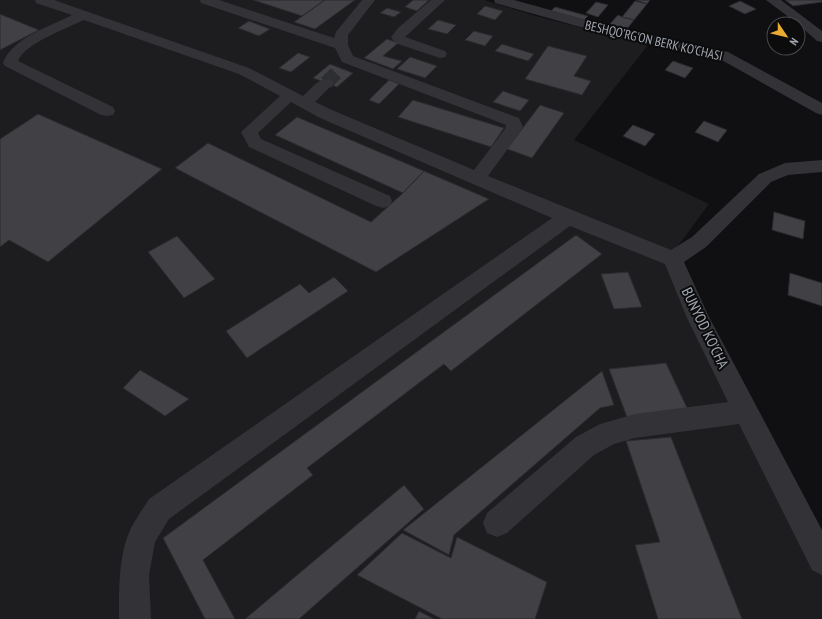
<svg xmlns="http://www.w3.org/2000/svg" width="822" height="619" font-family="'PT Sans Narrow',sans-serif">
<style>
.built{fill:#1d1d1f}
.building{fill:#404045;stroke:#2b2b2e}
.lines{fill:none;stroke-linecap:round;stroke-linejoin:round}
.minor-tunnel{stroke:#2d2e32;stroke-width:14;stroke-dasharray:14 7;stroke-linecap:butt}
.minor{fill:#323237;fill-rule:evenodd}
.labels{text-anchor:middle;stroke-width:4;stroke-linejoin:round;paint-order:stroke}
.far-street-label{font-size:13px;fill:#a2a7b2;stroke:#0c0c0d}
.street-label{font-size:15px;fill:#a2a7b2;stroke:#0c0c0d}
</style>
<rect width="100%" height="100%" fill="#101012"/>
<path class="built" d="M 0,0 L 484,0 L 536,16 L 648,45 L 574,140 L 709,204 L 669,258 L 822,565 L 822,619 L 0,619 Z"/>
<path class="building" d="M 253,0 L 325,0 L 302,16 Z
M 325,0 L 355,0 L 315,29 L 294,22 Z
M 413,0 L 429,0 L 417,11 L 405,7 Z
M 636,0 L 650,0 L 647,4 Z
M 785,0 L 822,0 L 822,2 L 793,6 Z
M 635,1 L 647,4 L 634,20 L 622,17 Z
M 740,1 L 756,9 L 745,14 L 729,6 Z
M 596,2 L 608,5 L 598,17 L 586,13 Z
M 485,6 L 503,11 L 495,20 L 477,14 Z
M 555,7 L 588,16 L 584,20 L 551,11 Z
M 387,8 L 401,12 L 394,17 L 380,13 Z
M 0,14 L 39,30 L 0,50 Z
M 618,15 L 622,17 L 634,20 L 627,29 L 610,24 Z
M 438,20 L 456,25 L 447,34 L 428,29 Z
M 249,21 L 270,29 L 259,36 L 238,28 Z
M 474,31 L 493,36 L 485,46 L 465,40 Z
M 387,39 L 398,43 L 383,56 L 402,61 L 393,69 L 364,58 Z
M 502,44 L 534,54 L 528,61 L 495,51 Z
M 548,46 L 587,56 L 574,76 L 591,81 L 582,95 L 525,79 Z
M 298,53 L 310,57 L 291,72 L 279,68 Z
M 410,57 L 437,66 L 425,78 L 397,69 Z
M 673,61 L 693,68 L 685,78 L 665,70 Z
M 330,64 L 353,73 L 337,87 L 313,78 Z
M 389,80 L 399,84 L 379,104 L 369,100 Z
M 503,91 L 529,100 L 520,111 L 493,102 Z
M 413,100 L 504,128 L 491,147 L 398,117 Z
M 540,105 L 564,113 L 532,158 L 507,149 Z
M 38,114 L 162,169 L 48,262 L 9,240 L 0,247 L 0,139 Z
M 297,117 L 424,171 L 403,193 L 275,135 Z
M 704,121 L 727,130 L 718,142 L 695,132 Z
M 633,125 L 655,134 L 645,146 L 623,136 Z
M 208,143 L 371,222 L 403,193 L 424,171 L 489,199 L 376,272 L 175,168 Z
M 774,212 L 805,221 L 803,239 L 772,230 Z
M 576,235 L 602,254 L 451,371 L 444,364 L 307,468 L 313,475 L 203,560 L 235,619 L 205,619 L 163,538 Z
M 177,236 L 215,279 L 184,298 L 148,252 Z
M 628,272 L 642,307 L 614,309 L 601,274 Z
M 790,273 L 822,283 L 822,306 L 788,295 Z
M 334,277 L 348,291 L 247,358 L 226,331 L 300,284 L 309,293 Z
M 666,363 L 689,412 L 628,420 L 609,369 Z
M 140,370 L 189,399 L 165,416 L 123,388 Z
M 602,371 L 614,405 L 600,408 L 454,535 L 449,555 L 403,530 Z
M 671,437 L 742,619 L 658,619 L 635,545 L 660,542 L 626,441 Z
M 404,485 L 424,509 L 299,619 L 245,619 Z
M 402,533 L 451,558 L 457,537 L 547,582 L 535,619 L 442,619 L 357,575 Z
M 419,611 L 434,619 L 415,619 Z"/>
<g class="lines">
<path class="minor-tunnel" d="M 326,83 L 341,68"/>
<path class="minor" d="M 35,0 L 54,0 L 249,68 L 303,96 C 312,88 319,77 331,80 L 334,83 L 315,102 L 332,110 L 474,170 L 505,129 L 506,125 L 342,62 L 335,48 L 201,3 L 200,0 L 219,0 L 334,38 L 336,32 L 362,0 L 375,0 L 348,35 L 348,45 L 353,56 L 519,118 L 523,127 L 520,132 L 488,176 L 671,250 L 692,237 L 759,174 L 785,163 L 822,160 L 822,172 L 788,175 L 771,182 L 706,247 L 684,262 L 708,315 L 822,530 L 822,575 L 812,570 L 739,424 L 635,438 L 614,444 L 594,455 L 507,533 L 497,537 L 487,533 L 483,523 L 487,513 L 576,437 L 600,424 L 635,414 L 728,402 L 687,318 L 665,264 L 570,226 L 169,519 L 155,542 L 149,575 L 151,619 L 119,619 C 119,589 118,556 131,528 C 136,518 143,509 149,499 L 552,218 L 320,118 L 291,102 L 258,133 L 261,139 L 390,196 L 392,201 L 390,206 L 383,208 L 376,206 L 249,147 L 241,132 L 280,96 L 239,74 L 84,20 C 67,28 24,44 18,61 L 113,107 L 115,111 L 113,115 L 107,116 L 101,115 L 5,66 L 3,63 C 12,38 49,27 72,15 L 36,3 Z
M 431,0 L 445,0 L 405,37 L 445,51 L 447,54 L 445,57 L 440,58 L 395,43 L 391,37 L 398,28 Z
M 494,0 L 514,0 L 598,23 L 728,52 L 822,103 L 822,115 L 816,113 L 718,58 L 591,30 L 495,3 Z
M 766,0 L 781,0 L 822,31 L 822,42 L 817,41 L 798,24 Z"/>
</g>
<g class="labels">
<g class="far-street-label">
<text transform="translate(654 40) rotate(13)" y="5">BESHQO'RG'ON BERK KO'CHASI</text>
</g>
<g class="street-label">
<text transform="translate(705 328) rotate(64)" y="5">BUNYOD KO'CHA</text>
</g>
</g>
<g transform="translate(786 36) rotate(125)"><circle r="19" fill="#0c0c0d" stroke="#484a4f"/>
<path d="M0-3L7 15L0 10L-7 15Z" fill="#eaab31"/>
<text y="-6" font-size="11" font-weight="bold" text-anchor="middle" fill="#a2a7b2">N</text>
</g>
</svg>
